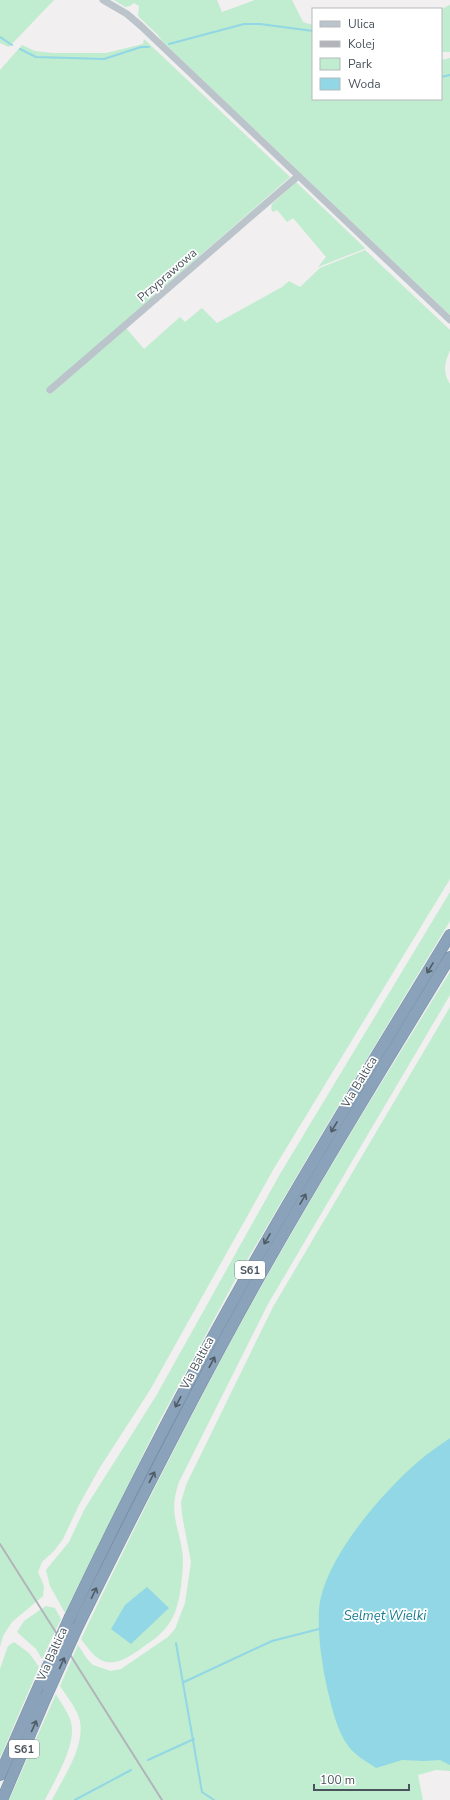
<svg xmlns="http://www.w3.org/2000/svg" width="450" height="1800" font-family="'Nunito Sans',sans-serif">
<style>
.green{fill:#c0eccf}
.water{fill:#91d7e5}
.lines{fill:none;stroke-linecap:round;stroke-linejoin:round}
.stream{stroke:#91d7e5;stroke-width:2}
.highway-casing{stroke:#758ea6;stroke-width:12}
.minor{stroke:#bbc4cb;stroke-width:7}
.highway{stroke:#8aa3ba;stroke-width:11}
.rail{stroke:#b1b4b9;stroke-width:2}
.highway-bridge-casing{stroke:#758ea6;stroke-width:12;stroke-linecap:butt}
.highway-bridge{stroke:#8aa3ba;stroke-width:11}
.oneway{stroke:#4f5b64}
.labels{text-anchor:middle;stroke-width:3.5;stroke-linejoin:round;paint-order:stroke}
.shield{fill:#fff;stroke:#7f878c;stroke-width:1}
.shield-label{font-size:11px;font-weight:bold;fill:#48535b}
.street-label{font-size:12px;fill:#48535b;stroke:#fff}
.water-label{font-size:13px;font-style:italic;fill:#167c91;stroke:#fff}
</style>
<rect width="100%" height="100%" fill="#f1efef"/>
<path class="green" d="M 0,0 L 54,0 L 9,47 L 0,43 Z
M 114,0 L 217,0 L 222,12 L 255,0 L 292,0 L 303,22 L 313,25 L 313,99 L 441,99 L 441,60 L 450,58 L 450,315 L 162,41 L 158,35 L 138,16 L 139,6 L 134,3 L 130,6 L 125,7 Z
M 450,5 L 450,52 L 441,52 L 441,9 Z
M 144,39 L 290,177 L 47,389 L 51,394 L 126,328 L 144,349 L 180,317 L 185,322 L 202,308 L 217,323 L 282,287 L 289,281 L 300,287 L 320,268 L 365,250 L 450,330 C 450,336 450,344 450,350 C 445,362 442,372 450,384 L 450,879 L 273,1170 L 150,1390 L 99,1469 L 79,1505 L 63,1539 L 54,1551 L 42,1562 L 38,1572 L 44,1586 L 43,1596 L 12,1622 L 3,1636 L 0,1647 L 0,70 L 22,45 L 35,51 L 53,53 L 106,53 L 143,44 Z
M 296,182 L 365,248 L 364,249 L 318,267 L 326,257 L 293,218 L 287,222 L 277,210 L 273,212 L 271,209 L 272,204 Z
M 450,892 L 450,921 L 322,1133 L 234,1282 L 160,1420 L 65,1613 L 50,1586 L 46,1570 L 69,1542 L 84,1510 L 156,1396 L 280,1174 Z
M 450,972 L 450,995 L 268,1304 L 179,1482 C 167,1516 181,1528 183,1559 C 183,1568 182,1577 181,1586 C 177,1617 169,1630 143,1647 C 136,1652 128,1658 119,1661 C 100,1667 91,1652 81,1639 C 137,1522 194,1407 257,1294 C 318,1185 384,1078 450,972 Z
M 450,1007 L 450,1438 L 421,1459 L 450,1609 L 450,1771 L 436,1770 L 418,1775 L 423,1800 L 52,1800 C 64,1776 89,1741 78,1715 C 74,1705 66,1695 60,1686 L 78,1645 L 87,1659 L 93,1665 L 111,1671 L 121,1669 L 168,1637 L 175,1629 L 185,1603 L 191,1562 L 182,1515 L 181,1502 L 186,1485 L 273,1307 Z
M 46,1606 L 55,1608 L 61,1619 L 42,1659 L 36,1649 L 17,1632 L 24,1621 Z
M 14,1642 L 29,1653 L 39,1667 L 0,1758 L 0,1669 L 8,1646 Z
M 56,1694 C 61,1703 68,1712 71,1722 C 77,1745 55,1779 45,1800 L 9,1800 Z"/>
<path class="water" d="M 450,1438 L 450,1765 L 440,1760 L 424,1761 L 402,1760 L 376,1768 C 370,1763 362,1760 356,1754 C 339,1740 333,1712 328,1692 C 322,1666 316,1627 320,1601 C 330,1552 383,1492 420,1460 C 429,1452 440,1445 450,1438 Z
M 147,1587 L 169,1608 L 131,1644 L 111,1629 L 125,1605 Z"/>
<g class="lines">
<path class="stream" d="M 0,37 L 12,45
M 169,44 L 244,24 L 260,24 L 313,31
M 20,49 L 36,57 L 104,59 L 141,47 L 149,47
M 441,77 L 450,75
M 176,1643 L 202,1792 L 214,1800
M 184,1682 L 272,1641 L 319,1629
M 148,1760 L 194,1739
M 75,1800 L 131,1770"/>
<defs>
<path id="highway" d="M 70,1617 C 126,1500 185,1385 249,1272 C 313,1158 382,1047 450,935
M 77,1628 C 135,1510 194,1393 258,1279 C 319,1170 385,1064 450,957
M 0,1775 L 39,1686
M 2,1800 L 46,1697"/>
</defs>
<use href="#highway" class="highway-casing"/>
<path class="minor" d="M 103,0 L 127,14 L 141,26 L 450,320
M 50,390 L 298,176"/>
<use href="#highway" class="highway"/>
<path class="rail" d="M 0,1544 L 162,1800"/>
<defs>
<path id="highway-bridge" d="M 39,1686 L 70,1617
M 46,1697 L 77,1628"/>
</defs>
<use href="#highway-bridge" class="highway-bridge-casing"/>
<use href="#highway-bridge" class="highway-bridge"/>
</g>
<defs><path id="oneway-shaft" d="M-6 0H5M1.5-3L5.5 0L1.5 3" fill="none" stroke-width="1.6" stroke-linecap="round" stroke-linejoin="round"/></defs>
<g class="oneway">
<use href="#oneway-shaft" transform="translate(430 968) rotate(121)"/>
<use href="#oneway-shaft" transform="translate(334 1127) rotate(121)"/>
<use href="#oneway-shaft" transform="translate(303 1199) rotate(-60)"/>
<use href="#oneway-shaft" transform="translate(267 1239) rotate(120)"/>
<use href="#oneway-shaft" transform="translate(212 1362) rotate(-62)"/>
<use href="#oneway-shaft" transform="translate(178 1402) rotate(118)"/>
<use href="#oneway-shaft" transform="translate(152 1477) rotate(-63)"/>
<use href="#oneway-shaft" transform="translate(94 1593) rotate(-64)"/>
<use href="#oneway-shaft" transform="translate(62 1663) rotate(-66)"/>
<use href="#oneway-shaft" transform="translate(34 1726) rotate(-66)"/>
</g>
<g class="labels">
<g class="shield">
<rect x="235" y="1261" width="30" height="18" rx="3"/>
<rect x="9" y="1740" width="30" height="18" rx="3"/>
</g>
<g class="shield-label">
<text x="250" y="1274">S61</text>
<text x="24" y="1753">S61</text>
</g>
<g class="street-label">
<text transform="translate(167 275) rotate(-41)" y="4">Przyprawowa</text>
<text transform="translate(359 1082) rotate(-59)" y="4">Via Baltica</text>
<text transform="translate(197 1363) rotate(-62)" y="4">Via Baltica</text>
<text transform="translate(52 1654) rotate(-66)" y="4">Via Baltica</text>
</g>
<g class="water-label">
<text x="385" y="1620">Selmęt Wielki</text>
</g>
</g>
<rect x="312" y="8" width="130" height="92" fill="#ffffff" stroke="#b6babd"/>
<rect x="320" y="21" width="20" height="6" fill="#bbc4cb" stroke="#b6babd"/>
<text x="348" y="28" font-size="12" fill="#48535b">Ulica</text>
<rect x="320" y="41" width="20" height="6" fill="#b1b4b9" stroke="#b6babd"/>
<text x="348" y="48" font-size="12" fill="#48535b">Kolej</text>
<rect x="320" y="58" width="20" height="12" fill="#c0eccf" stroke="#b6babd"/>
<text x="348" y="68" font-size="12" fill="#48535b">Park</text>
<rect x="320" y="78" width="20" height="12" fill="#91d7e5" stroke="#b6babd"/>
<text x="348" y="88" font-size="12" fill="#48535b">Woda</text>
<path d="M314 1784v6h95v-6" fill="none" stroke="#48535b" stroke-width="2"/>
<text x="320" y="1784" font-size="12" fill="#48535b" stroke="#ffffff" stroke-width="3" paint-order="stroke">100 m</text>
</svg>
